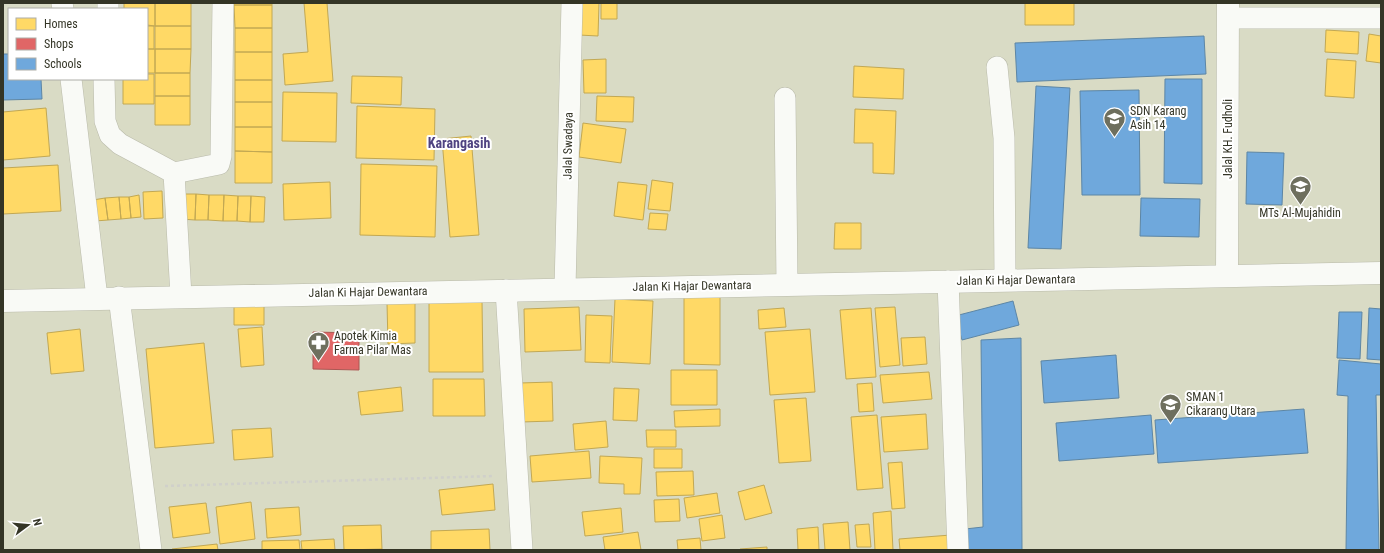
<svg xmlns="http://www.w3.org/2000/svg" width="1384" height="553" font-family="'Roboto Condensed',sans-serif">
<style>
.homes{fill:#ffd966;stroke:#c2a853}
.shops{fill:#e06666;stroke:#ac5753}
.schools{fill:#6fa8dc;stroke:#5d86a5}
.lines{fill:none;stroke-linecap:round;stroke-linejoin:round}
.minor-casing{stroke:#b9baaa;stroke-width:22}
.secondary-casing{stroke:#b9baaa;stroke-width:23}
.path{stroke:#d0d0ca;stroke-width:2.5;stroke-dasharray:3 3;stroke-linecap:butt}
.minor{stroke:#f9faf6;stroke-width:21}
.secondary{stroke:#f9faf6;stroke-width:22}
.labels{text-anchor:middle;stroke-width:4;stroke-linejoin:round;paint-order:stroke}
.poi-label{font-size:12px;fill:#343526;stroke:#fff;text-anchor:start}
.street-label{font-size:12px;fill:#343526;stroke:#fff}
.quarter-label{font-size:14px;font-weight:bold;fill:#4f4381;stroke:#fff}
</style>
<rect width="100%" height="100%" fill="#d9dbc5"/>
<path class="homes" d="M 124,3 L 155,3 L 155,26 L 147,25 L 147,9 L 124,9 Z
M 155,3 L 191,3 L 191,26 L 155,26 Z
M 234,3 L 272,3 L 272,5 L 234,5 Z
M 304,3 L 327,3 L 333,81 L 285,85 L 283,54 L 308,52 Z
M 580,3 L 599,3 L 598,36 L 579,35 Z
M 601,3 L 617,3 L 617,19 L 601,19 Z
M 1025,3 L 1074,3 L 1074,25 L 1025,25 Z
M 234,5 L 272,5 L 272,28 L 235,28 Z
M 147,26 L 154,26 L 154,49 L 147,49 Z
M 155,26 L 191,26 L 191,49 L 155,49 Z
M 235,28 L 272,28 L 272,52 L 235,52 Z
M 1326,30 L 1359,32 L 1358,54 L 1325,52 Z
M 1369,34 L 1381,36 L 1381,63 L 1366,61 Z
M 147,49 L 155,49 L 155,73 L 147,73 Z
M 155,49 L 191,49 L 190,73 L 155,73 Z
M 235,52 L 272,52 L 272,80 L 235,80 Z
M 606,59 L 606,93 L 584,93 L 583,60 Z
M 1327,59 L 1356,61 L 1354,98 L 1325,96 Z
M 854,66 L 904,69 L 903,99 L 853,97 Z
M 155,73 L 190,73 L 190,96 L 155,96 Z
M 147,74 L 154,74 L 154,104 L 123,104 L 123,79 L 147,79 Z
M 352,76 L 402,77 L 401,105 L 351,103 Z
M 235,80 L 272,80 L 272,102 L 235,102 Z
M 283,92 L 337,93 L 336,142 L 282,141 Z
M 155,96 L 190,96 L 190,125 L 155,125 Z
M 597,96 L 634,97 L 633,122 L 596,121 Z
M 235,102 L 272,102 L 272,127 L 235,127 Z
M 357,106 L 435,109 L 434,160 L 356,158 Z
M 46,108 L 50,156 L 3,160 L 3,112 Z
M 855,109 L 896,111 L 894,174 L 873,173 L 873,143 L 854,143 Z
M 583,123 L 626,129 L 621,163 L 579,157 Z
M 235,127 L 272,127 L 272,152 L 235,151 Z
M 471,136 L 479,235 L 450,237 L 442,139 Z
M 235,151 L 272,152 L 272,183 L 235,183 Z
M 361,164 L 437,166 L 435,237 L 360,235 Z
M 58,165 L 61,211 L 3,214 L 3,168 Z
M 652,180 L 673,183 L 670,211 L 648,209 Z
M 330,182 L 331,218 L 284,220 L 283,184 Z
M 618,182 L 647,185 L 643,220 L 614,216 Z
M 162,191 L 163,218 L 144,219 L 143,192 Z
M 182,194 L 196,194 L 195,220 L 181,219 Z
M 196,194 L 209,195 L 208,220 L 195,220 Z
M 139,195 L 141,217 L 131,218 L 129,197 Z
M 209,195 L 224,195 L 223,221 L 208,220 Z
M 224,195 L 238,196 L 237,221 L 223,221 Z
M 238,196 L 251,196 L 250,222 L 237,221 Z
M 251,196 L 265,197 L 264,222 L 250,222 Z
M 119,197 L 121,219 L 108,220 L 105,198 Z
M 119,197 L 129,197 L 131,218 L 121,219 Z
M 105,198 L 108,220 L 95,221 L 93,200 Z
M 650,213 L 668,214 L 666,230 L 648,229 Z
M 835,223 L 861,223 L 861,249 L 834,249 Z
M 684,294 L 720,295 L 720,365 L 684,364 Z
M 234,297 L 264,298 L 264,325 L 234,325 Z
M 615,299 L 653,301 L 650,364 L 612,362 Z
M 429,301 L 482,301 L 483,372 L 429,372 Z
M 415,302 L 415,343 L 388,344 L 387,303 Z
M 579,307 L 581,350 L 525,352 L 524,309 Z
M 895,307 L 900,365 L 880,367 L 875,308 Z
M 784,308 L 786,327 L 759,329 L 758,310 Z
M 871,308 L 876,377 L 846,379 L 840,310 Z
M 586,315 L 612,316 L 610,363 L 585,362 Z
M 262,327 L 264,365 L 241,367 L 238,329 Z
M 80,329 L 84,371 L 51,374 L 47,333 Z
M 810,329 L 815,392 L 770,395 L 765,332 Z
M 925,337 L 927,364 L 903,366 L 901,338 Z
M 204,343 L 214,443 L 155,448 L 146,349 Z
M 671,370 L 717,370 L 717,405 L 671,405 Z
M 929,372 L 932,399 L 883,403 L 880,375 Z
M 433,379 L 484,379 L 485,416 L 433,416 Z
M 552,382 L 553,421 L 521,422 L 520,383 Z
M 872,383 L 874,411 L 859,412 L 857,384 Z
M 401,387 L 403,411 L 361,415 L 358,392 Z
M 614,388 L 639,389 L 637,421 L 613,420 Z
M 806,398 L 811,461 L 779,463 L 774,400 Z
M 720,409 L 720,426 L 675,427 L 674,411 Z
M 926,414 L 928,449 L 884,452 L 881,417 Z
M 877,415 L 883,488 L 857,490 L 851,417 Z
M 606,421 L 608,447 L 575,450 L 573,424 Z
M 271,428 L 273,457 L 234,460 L 232,430 Z
M 646,430 L 676,430 L 676,447 L 647,447 Z
M 654,449 L 682,449 L 682,468 L 654,468 Z
M 589,451 L 591,478 L 532,482 L 530,456 Z
M 600,456 L 642,458 L 640,494 L 624,494 L 624,484 L 599,483 Z
M 902,462 L 905,508 L 892,509 L 888,463 Z
M 693,471 L 694,495 L 657,496 L 656,472 Z
M 493,484 L 495,510 L 442,515 L 439,490 Z
M 764,485 L 772,513 L 745,520 L 738,492 Z
M 717,493 L 720,513 L 687,518 L 684,498 Z
M 679,499 L 680,521 L 655,522 L 654,500 Z
M 251,502 L 255,539 L 220,544 L 216,507 Z
M 206,503 L 210,533 L 173,538 L 169,507 Z
M 299,507 L 301,535 L 267,538 L 265,509 Z
M 621,508 L 623,532 L 585,536 L 582,512 Z
M 891,511 L 893,550 L 875,550 L 873,513 Z
M 722,515 L 725,538 L 702,541 L 699,519 Z
M 848,522 L 850,550 L 825,550 L 823,524 Z
M 869,524 L 871,547 L 857,547 L 855,525 Z
M 381,525 L 382,549 L 344,550 L 343,526 Z
M 818,527 L 819,550 L 798,550 L 797,529 Z
M 489,529 L 490,550 L 431,550 L 431,531 Z
M 638,532 L 641,550 L 605,550 L 603,537 Z
M 951,535 L 952,550 L 900,550 L 899,539 Z
M 700,538 L 701,550 L 678,550 L 677,540 Z
M 334,539 L 335,550 L 302,550 L 301,541 Z
M 299,540 L 300,550 L 262,550 L 262,541 Z
M 217,544 L 218,550 L 172,550 L 172,549 Z
M 767,547 L 767,550 L 740,550 L 740,549 Z"/>
<path class="shops" d="M 313,332 L 359,333 L 359,370 L 313,369 Z"/>
<path class="schools" d="M 1204,36 L 1206,74 L 1017,82 L 1015,43 Z
M 3,54 L 9,54 L 9,79 L 41,79 L 42,99 L 3,100 Z
M 1165,79 L 1202,79 L 1202,184 L 1164,183 Z
M 1036,86 L 1070,88 L 1061,249 L 1028,248 Z
M 1139,90 L 1140,195 L 1082,195 L 1080,91 Z
M 1247,152 L 1284,153 L 1282,205 L 1246,204 Z
M 1141,198 L 1200,199 L 1199,237 L 1140,236 Z
M 1013,301 L 1019,325 L 962,340 L 955,316 Z
M 1369,308 L 1381,309 L 1381,360 L 1367,359 Z
M 1339,312 L 1362,312 L 1360,359 L 1337,358 Z
M 1021,338 L 1022,550 L 966,550 L 965,529 L 983,527 L 981,340 Z
M 1116,355 L 1119,398 L 1044,403 L 1041,361 Z
M 1339,360 L 1381,364 L 1381,395 L 1376,395 L 1379,550 L 1346,550 L 1348,396 L 1337,395 Z
M 1304,409 L 1308,453 L 1158,463 L 1155,420 Z
M 1151,415 L 1154,454 L 1059,461 L 1056,423 Z"/>
<g class="lines">
<defs>
<path id="minor" d="M 62,3 L 63,9
M 108,9 L 108,3
M 1228,18 L 1381,18
M 997,67 L 1004,138 L 1005,280
M 71,79 L 97,298
M 104,79 L 105,121 L 110,135 L 120,144 L 174,173 L 219,164 L 221,156 L 223,3
M 785,98 L 787,284
M 174,173 L 181,296
M 948,281 L 958,550
M 565,288 L 572,3
M 506,290 L 522,550
M 119,297 L 151,550"/>
<path id="secondary" d="M 1227,275 L 1228,3
M 3,301 L 1381,273"/>
</defs>
<use href="#minor" class="minor-casing"/>
<use href="#secondary" class="secondary-casing"/>
<path class="path" d="M 165,486 L 494,476"/>
<use href="#minor" class="minor"/>
<use href="#secondary" class="secondary"/>
</g>
<defs>
<symbol id="school-pin" viewBox="-11 -11 22 30"><path d="M0 17L-7.5 6A9.5 9.5 0 1 1 7.5 6Z" fill="#6e6f5e" stroke="#fff"/><path d="M0-5L7-2L0 1L-7-2ZM-4 1L0 2.5L4 1V4Q0 6-4 4Z" fill="#fff"/></symbol>
<symbol id="pharmacy-pin" viewBox="-11 -11 22 30"><path d="M0 17L-7.5 6A9.5 9.5 0 1 1 7.5 6Z" fill="#6e6f5e" stroke="#fff"/><path d="M-2-6h4v4h4v4h-4v4h-4v-4h-4v-4h4Z" fill="#fff"/></symbol>
</defs>
<g fill-rule="evenodd">
<use href="#school-pin" x="1102" y="106" width="25" height="34"/>
<use href="#school-pin" x="1288" y="174" width="25" height="34"/>
<use href="#pharmacy-pin" x="306" y="330" width="25" height="34"/>
<use href="#school-pin" x="1158" y="392" width="25" height="34"/>
</g>
<g class="labels">
<g class="poi-label">
<text x="1130" y="115">SDN Karang<tspan x="1130" dy="14">Asih 14</tspan></text>
<text x="1300" y="217" text-anchor="middle">MTs Al-Mujahidin</text>
<text x="334" y="340">Apotek Kimia<tspan x="334" dy="14">Farma Pilar Mas</tspan></text>
<text x="1186" y="401">SMAN 1<tspan x="1186" dy="14">Cikarang Utara</tspan></text>
</g>
<g class="street-label">
<text transform="translate(1228 139) rotate(-90)" y="4">Jalal KH. Fudholi</text>
<text transform="translate(568 146) rotate(-89)" y="4">Jalal Swadaya</text>
<text transform="translate(1016 280) rotate(-1)" y="4">Jalan Ki Hajar Dewantara</text>
<text transform="translate(692 286) rotate(-1)" y="4">Jalan Ki Hajar Dewantara</text>
<text transform="translate(368 292) rotate(-1)" y="4">Jalan Ki Hajar Dewantara</text>
</g>
<g class="quarter-label">
<text x="459" y="148">Karangasih</text>
</g>
</g>
<rect width="1384" height="553" fill="none" stroke="#343526" stroke-width="8"/>
<rect x="8" y="8" width="140" height="72" fill="#ffffff" stroke="#aeaea8"/>
<rect x="16" y="18" width="20" height="12" fill="#ffd966" stroke="#aeaea8"/>
<text x="44" y="28" font-size="12" fill="#343526">Homes</text>
<rect x="16" y="38" width="20" height="12" fill="#e06666" stroke="#aeaea8"/>
<text x="44" y="48" font-size="12" fill="#343526">Shops</text>
<rect x="16" y="58" width="20" height="12" fill="#6fa8dc" stroke="#aeaea8"/>
<text x="44" y="68" font-size="12" fill="#343526">Schools</text>
<g transform="translate(28 525) rotate(74)" stroke="#ffffff" stroke-width="3" paint-order="stroke">
<path d="M0-3L7 15L0 10L-7 15Z" fill="#343526"/>
<text y="-6" font-size="11" font-weight="bold" text-anchor="middle" fill="#343526">N</text>
</g>
</svg>
